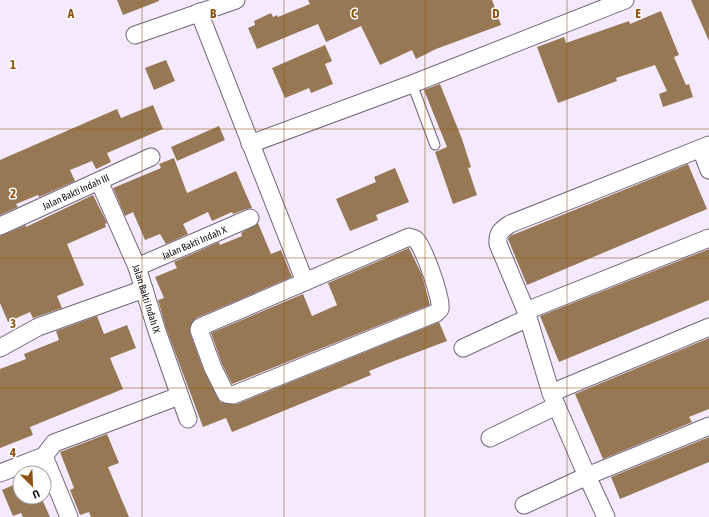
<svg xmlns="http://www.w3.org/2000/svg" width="709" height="517" font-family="'Asap Condensed',sans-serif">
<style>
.building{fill:#977854}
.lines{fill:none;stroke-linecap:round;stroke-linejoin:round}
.service-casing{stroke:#71657a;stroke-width:11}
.minor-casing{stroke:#71657a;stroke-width:19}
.service{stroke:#fff;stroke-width:9}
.minor{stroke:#fff;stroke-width:17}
.grid{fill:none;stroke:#8f5411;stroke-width:1;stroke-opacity:0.55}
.labels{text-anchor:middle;stroke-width:3;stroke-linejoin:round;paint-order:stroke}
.street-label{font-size:10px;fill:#130f17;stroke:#fff}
.grid-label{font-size:13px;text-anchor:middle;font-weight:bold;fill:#8f5411;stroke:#fff;stroke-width:3;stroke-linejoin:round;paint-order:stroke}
</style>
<rect width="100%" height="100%" fill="#f5eafd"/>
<path class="building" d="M 117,0 L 159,0 L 159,1 L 123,15 Z
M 308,0 L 492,0 L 501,25 L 436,49 L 416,59 L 412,50 L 380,65 L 361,26 L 326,42 L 318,24 L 257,49 L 248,28 L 255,25 L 254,21 L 271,13 L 273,17 L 277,15 L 278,17 L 310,4 Z
M 691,0 L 709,0 L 709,41 Z
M 661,11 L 679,55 L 674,57 L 686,85 L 689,84 L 693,97 L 663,107 L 659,94 L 667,91 L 655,65 L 616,78 L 617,81 L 558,103 L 537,47 L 564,37 L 566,43 L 629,21 L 630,24 Z
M 325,45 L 332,61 L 325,64 L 333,84 L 311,93 L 309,88 L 285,98 L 272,68 Z
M 166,60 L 175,81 L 154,90 L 145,68 Z
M 440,84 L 462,139 L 471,167 L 468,168 L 477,195 L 453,204 L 435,152 L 447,147 L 424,90 Z
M 153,105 L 163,129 L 107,153 L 111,162 L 96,169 L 92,161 L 70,170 L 75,181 L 39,197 L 38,195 L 16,204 L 18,207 L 0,215 L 0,160 L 117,109 L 121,118 Z
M 219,126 L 225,140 L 177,161 L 171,147 Z
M 174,158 L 187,193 L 236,171 L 252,208 L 246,209 L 233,214 L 232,212 L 212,221 L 208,212 L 183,224 L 188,234 L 166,244 L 160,234 L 145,240 L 133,212 L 125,216 L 113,188 L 161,168 L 159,164 Z
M 688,164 L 707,209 L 527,285 L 508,239 L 510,236 Z
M 395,168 L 409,202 L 376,215 L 378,220 L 350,231 L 336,199 L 376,182 L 374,177 Z
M 93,195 L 107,223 L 105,224 L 106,227 L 67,244 L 84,285 L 57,296 L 62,308 L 33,318 L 30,312 L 8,322 L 0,303 L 0,236 L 26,225 L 26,227 Z
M 258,223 L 271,254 L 281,250 L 292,277 L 196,318 L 190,327 L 190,333 L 204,371 L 220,402 L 237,404 L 439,322 L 447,341 L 389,363 L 369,371 L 371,375 L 232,432 L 226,418 L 203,427 L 166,328 L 158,300 L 164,298 L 155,277 L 177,268 L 174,262 L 219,242 L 220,245 L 242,236 L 241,233 Z
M 409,248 L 422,275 L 430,305 L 232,384 L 222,364 L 211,333 L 303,294 L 312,316 L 337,305 L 328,283 Z
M 709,249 L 709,300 L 559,362 L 540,316 Z
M 97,316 L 104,334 L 127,325 L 136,348 L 110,358 L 123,389 L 30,427 L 33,435 L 0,448 L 0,369 L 26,359 L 24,354 L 59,340 L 56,331 Z
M 709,338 L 709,409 L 689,417 L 692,422 L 603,459 L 575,394 Z
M 107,434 L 119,463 L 108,467 L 129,517 L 91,517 L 89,512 L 80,515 L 70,490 L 74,488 L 60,452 Z
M 709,437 L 709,462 L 620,499 L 611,477 Z
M 20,482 L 20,497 L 41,497 L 50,517 L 23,517 L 21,513 L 13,516 L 2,490 Z"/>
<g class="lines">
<defs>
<path id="service" d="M 412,84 L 435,145"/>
<g id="minor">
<path d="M 199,12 L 305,282"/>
<path d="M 135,35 L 236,0"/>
<path d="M 250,144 L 412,84 L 625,0"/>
<path d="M 709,145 L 510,224 C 501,230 497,233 498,244 L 526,311 L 551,393 L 587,476 L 709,426"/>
<path d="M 701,149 L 709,170"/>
<path id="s1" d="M 99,181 L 137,267 L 157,331 L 188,419"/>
<path id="s2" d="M 0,226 L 151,157"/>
<path d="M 409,237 C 411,238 413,238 415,239 C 423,244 442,299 440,309 L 436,313 L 233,395 L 226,394 L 213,368 L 199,330 L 200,327 Z"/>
<path id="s3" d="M 137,267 L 250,218"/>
<path d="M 526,311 L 709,238"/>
<path d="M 0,348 L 38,327 L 144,289"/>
<path d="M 463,348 L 528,318"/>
<path d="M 551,393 L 709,327"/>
<path d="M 490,438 L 556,406"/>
<path d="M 44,456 L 69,517"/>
<path d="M 0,473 L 44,456 L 54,443 L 179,396"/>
<path d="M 524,505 L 587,476 L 606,517"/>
</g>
</defs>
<use href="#service" class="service-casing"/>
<use href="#minor" class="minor-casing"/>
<use href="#service" class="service"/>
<use href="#minor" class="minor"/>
</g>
<path class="grid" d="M 142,0 L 142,517M 284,0 L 284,517M 425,0 L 425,517M 567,0 L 567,517M 0,129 L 709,129M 0,258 L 709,258M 0,388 L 709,388"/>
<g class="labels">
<g class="street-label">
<text dy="4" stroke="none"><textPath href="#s2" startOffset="83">Jalan Bakti Indah III</textPath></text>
<text dy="4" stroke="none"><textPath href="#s3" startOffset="62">Jalan Bakti Indah X</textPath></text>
<text dy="4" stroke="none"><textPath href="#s1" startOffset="127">Jalan Bakti Indah IX</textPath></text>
</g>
</g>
<g class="grid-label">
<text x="71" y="18">A</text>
<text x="213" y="18">B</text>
<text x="354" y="18">C</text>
<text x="496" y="18">D</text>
<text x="638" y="18">E</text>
<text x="13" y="69">1</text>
<text x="13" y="198">2</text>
<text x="13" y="328">3</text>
<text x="13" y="457">4</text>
</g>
<g transform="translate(32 485) rotate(156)"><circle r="19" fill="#ffffff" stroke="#a19fa2"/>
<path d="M0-3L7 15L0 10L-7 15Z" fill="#8f5411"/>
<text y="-6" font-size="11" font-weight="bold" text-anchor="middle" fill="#130f17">U</text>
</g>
</svg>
